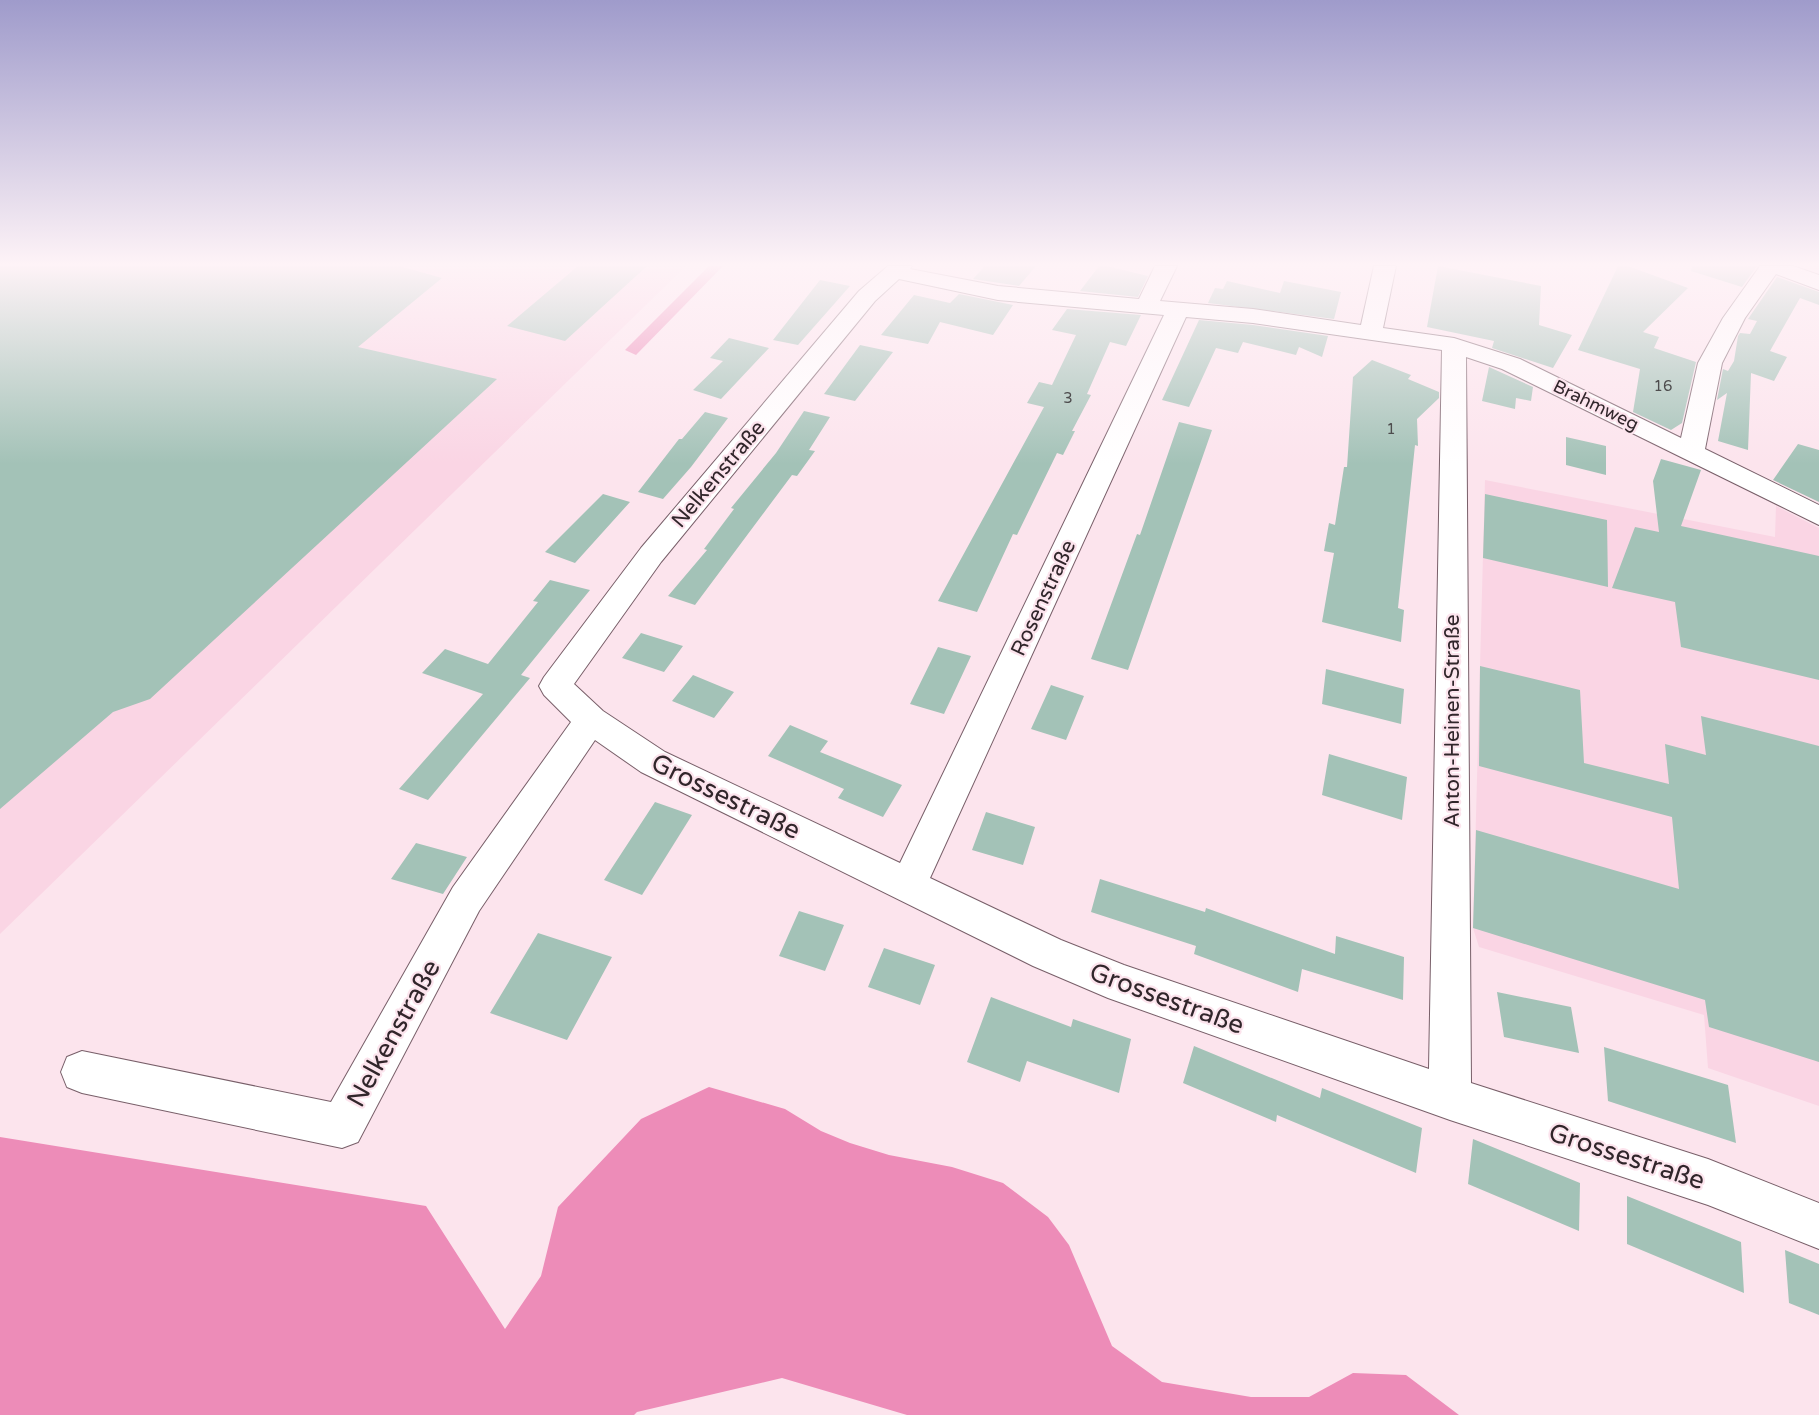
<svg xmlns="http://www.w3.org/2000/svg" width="1819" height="1415" font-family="'Varela Round',sans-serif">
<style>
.built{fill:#fad5e4}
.forest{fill:#ed8cb8}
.building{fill:#a3c2b7}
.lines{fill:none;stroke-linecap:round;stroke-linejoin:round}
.minor-casing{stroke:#785f69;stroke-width:2}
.minor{fill:#fff;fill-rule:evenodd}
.labels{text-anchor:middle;stroke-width:4.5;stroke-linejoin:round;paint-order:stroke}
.far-number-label{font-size:15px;fill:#4e4d4e}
.far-street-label{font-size:18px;fill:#31262b;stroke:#fce4ed}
.street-label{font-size:21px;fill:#31262b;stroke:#fce4ed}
.near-street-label{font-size:26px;fill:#31262b;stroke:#fce4ed}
</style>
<rect width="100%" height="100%" fill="#fce4ed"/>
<path class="built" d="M 0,266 L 686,266 L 0,934 Z
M 1485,480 L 1775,537 L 1776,506 L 1819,528 L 1819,1106 L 1708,1068 L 1704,1015 L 1479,947 L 1473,928 Z"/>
<path class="forest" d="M 709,266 L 723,266 L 636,355 L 625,350 Z
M 709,1087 L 785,1109 L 821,1131 L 850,1143 L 889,1155 L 952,1167 L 1003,1183 L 1048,1217 L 1069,1245 L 1112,1346 L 1162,1382 L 1251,1397 L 1309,1397 L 1353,1373 L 1406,1375 L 1459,1415 L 907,1415 L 782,1378 L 637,1412 L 634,1415 L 0,1415 L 0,1137 L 426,1206 L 505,1329 L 541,1276 L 558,1207 L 641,1119 Z"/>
<path class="building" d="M 0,266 L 399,266 L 442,278 L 358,347 L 497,379 L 150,699 L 113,712 L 0,809 Z
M 578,266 L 647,266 L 565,341 L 507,326 Z
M 985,266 L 1036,266 L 1019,286 L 973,279 Z
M 1099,266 L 1106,266 L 1148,276 L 1138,297 L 1080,291 Z
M 1438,266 L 1541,286 L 1539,325 L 1572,335 L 1553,368 L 1492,348 L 1494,341 L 1427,327 Z
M 1618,266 L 1628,266 L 1688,288 L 1643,332 L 1659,337 L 1654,348 L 1696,362 L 1682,423 L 1671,430 L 1633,412 L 1640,369 L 1578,350 Z
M 1692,266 L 1757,266 L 1742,287 L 1691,271 Z
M 1777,277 L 1819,292 L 1819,305 L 1800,298 L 1770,351 L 1787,357 L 1774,381 L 1751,373 L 1748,450 L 1718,441 L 1727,393 L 1717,400 L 1723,369 L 1728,371 L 1734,361 L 1738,336 L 1740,333 L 1750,334 L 1757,321 L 1748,319 Z
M 820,280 L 850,286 L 798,345 L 773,340 Z
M 1227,281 L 1280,293 L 1284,281 L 1341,292 L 1334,319 L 1208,303 L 1215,288 L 1223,289 Z
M 959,294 L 1013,305 L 993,335 L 940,322 L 928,344 L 881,335 L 914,295 L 950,303 Z
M 1067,309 L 1141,315 L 1126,346 L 1110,342 L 1087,394 L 1091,395 L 1072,431 L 1075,431 L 1063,455 L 1057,453 L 1017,535 L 1013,534 L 977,612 L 938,601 L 1044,407 L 1027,403 L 1039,382 L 1052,385 L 1076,335 L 1052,330 Z
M 1199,320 L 1253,325 L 1328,336 L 1322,357 L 1299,347 L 1296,355 L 1243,342 L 1238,353 L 1216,348 L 1189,407 L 1162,400 Z
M 729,338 L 769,348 L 721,399 L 693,390 L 723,361 L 710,358 Z
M 860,345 L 893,352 L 855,401 L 824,394 Z
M 1372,360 L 1411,375 L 1408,379 L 1439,392 L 1439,398 L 1417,419 L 1418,446 L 1415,445 L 1398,608 L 1404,610 L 1401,642 L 1322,622 L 1334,553 L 1324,551 L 1329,523 L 1335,525 L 1344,467 L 1347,467 L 1353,377 Z
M 1489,367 L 1533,387 L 1531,401 L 1516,398 L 1515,409 L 1482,401 Z
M 804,411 L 830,417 L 809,450 L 815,451 L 797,476 L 792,475 L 695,605 L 668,596 L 707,550 L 704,549 L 734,509 L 731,508 L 776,453 Z
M 705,412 L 728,418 L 691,467 L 663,499 L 638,492 L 679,439 L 682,439 Z
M 1179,422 L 1212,430 L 1128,670 L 1091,659 L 1137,534 L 1140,535 Z
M 1566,437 L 1606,446 L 1606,475 L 1566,465 Z
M 1798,444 L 1819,450 L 1819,502 L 1773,480 Z
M 1661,459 L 1701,470 L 1681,526 L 1819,556 L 1819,680 L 1681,647 L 1675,602 L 1612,588 L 1635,527 L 1659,532 L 1653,481 Z
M 603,494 L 630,502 L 575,563 L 545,552 Z
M 1485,494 L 1607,520 L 1608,587 L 1483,558 Z
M 550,580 L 590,590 L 521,675 L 530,678 L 428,800 L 399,789 L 483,694 L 422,673 L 445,649 L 488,664 L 538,602 L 533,601 Z
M 641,633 L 683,646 L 664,672 L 622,658 Z
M 938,647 L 971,656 L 944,714 L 910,704 Z
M 1480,666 L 1580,690 L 1584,763 L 1669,784 L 1665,744 L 1706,755 L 1701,716 L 1819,746 L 1819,1062 L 1709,1027 L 1705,1000 L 1473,928 L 1476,830 L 1679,889 L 1672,817 L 1479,766 Z
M 1326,669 L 1404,689 L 1401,724 L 1322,704 Z
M 693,675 L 734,692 L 714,718 L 672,701 Z
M 1051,685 L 1084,696 L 1066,740 L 1031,729 Z
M 790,725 L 828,741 L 820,752 L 902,785 L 883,817 L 838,798 L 844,789 L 768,756 Z
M 1329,754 L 1407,777 L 1402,820 L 1322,795 Z
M 655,802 L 692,815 L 642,895 L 604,880 Z
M 986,812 L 1035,827 L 1023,865 L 972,850 Z
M 416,843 L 467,857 L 443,894 L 391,879 Z
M 1100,879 L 1205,912 L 1206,908 L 1335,954 L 1336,936 L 1404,957 L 1403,1000 L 1302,969 L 1298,992 L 1194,954 L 1196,946 L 1091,912 Z
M 799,911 L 844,925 L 825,971 L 779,956 Z
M 538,933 L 612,957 L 567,1040 L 490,1013 Z
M 884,948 L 935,965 L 920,1005 L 868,987 Z
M 1497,992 L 1571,1007 L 1579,1053 L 1504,1037 Z
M 991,997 L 1071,1027 L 1073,1019 L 1131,1039 L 1119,1093 L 1027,1061 L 1020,1082 L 967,1062 Z
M 1194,1046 L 1320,1098 L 1322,1088 L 1422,1128 L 1416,1173 L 1277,1115 L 1276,1122 L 1183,1083 Z
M 1604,1047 L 1728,1085 L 1736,1143 L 1608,1101 Z
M 1473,1139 L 1580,1183 L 1579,1231 L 1468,1184 Z
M 1627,1196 L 1741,1242 L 1744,1293 L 1627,1244 Z
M 1785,1250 L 1819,1264 L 1819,1315 L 1789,1303 Z"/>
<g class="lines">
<defs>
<path id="minor" d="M 888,266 L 912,266 L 910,269 L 998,286 L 1139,299 L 1155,266 L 1177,266 L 1160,301 L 1253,309 L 1361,325 L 1374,266 L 1396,266 L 1383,328 L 1454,338 L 1520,359 L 1681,438 L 1698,363 L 1723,318 L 1760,266 L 1793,266 L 1819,275 L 1819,290 L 1776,274 L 1745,318 L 1722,363 L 1705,449 L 1819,505 L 1819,525 L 1502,369 L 1466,357 L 1471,1083 L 1708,1159 L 1819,1203 L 1819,1249 L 1708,1205 L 1450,1120 L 1108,998 L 1033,966 L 641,772 L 595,740 L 479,911 L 358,1142 L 342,1148 L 82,1093 L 67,1087 L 61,1072 L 67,1057 L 82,1051 L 331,1102 L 453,887 L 571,722 L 544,695 L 539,686 L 544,677 L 641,548 L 859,291 ZM 899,279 L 998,300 L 1164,315 L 900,863 L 665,752 L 603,711 L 574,684 L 661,562 L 875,301 ZM 1186,317 L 1253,323 L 1442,350 L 1429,1069 L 1124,965 L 1061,940 L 930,878 Z"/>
</defs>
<use href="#minor" class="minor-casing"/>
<use href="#minor" class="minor"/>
</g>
<linearGradient id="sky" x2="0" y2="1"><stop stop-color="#9f9bcb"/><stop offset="0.57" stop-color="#fef3f7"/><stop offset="1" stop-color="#fef3f7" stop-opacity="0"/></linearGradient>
<rect width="1819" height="464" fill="url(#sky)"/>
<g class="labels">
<g class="far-number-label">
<text x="1663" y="391">16</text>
<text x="1068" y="403">3</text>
<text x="1391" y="434">1</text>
</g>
<g class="far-street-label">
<text transform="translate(1596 405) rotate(26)" y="6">Brahmweg</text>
</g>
<g class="street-label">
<text transform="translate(718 474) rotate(-50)" y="7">Nelkenstraße</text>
<text transform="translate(1043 598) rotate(-65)" y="7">Rosenstraße</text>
<text transform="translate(1452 721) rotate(-90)" y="7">Anton-Heinen-Straße</text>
</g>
<g class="near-street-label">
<text transform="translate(726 796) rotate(26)" y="9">Grossestraße</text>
<text transform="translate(1167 998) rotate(20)" y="9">Grossestraße</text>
<text transform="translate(393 1033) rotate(-61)" y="9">Nelkenstraße</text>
<text transform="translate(1627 1156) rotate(18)" y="9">Grossestraße</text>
</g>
</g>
</svg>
